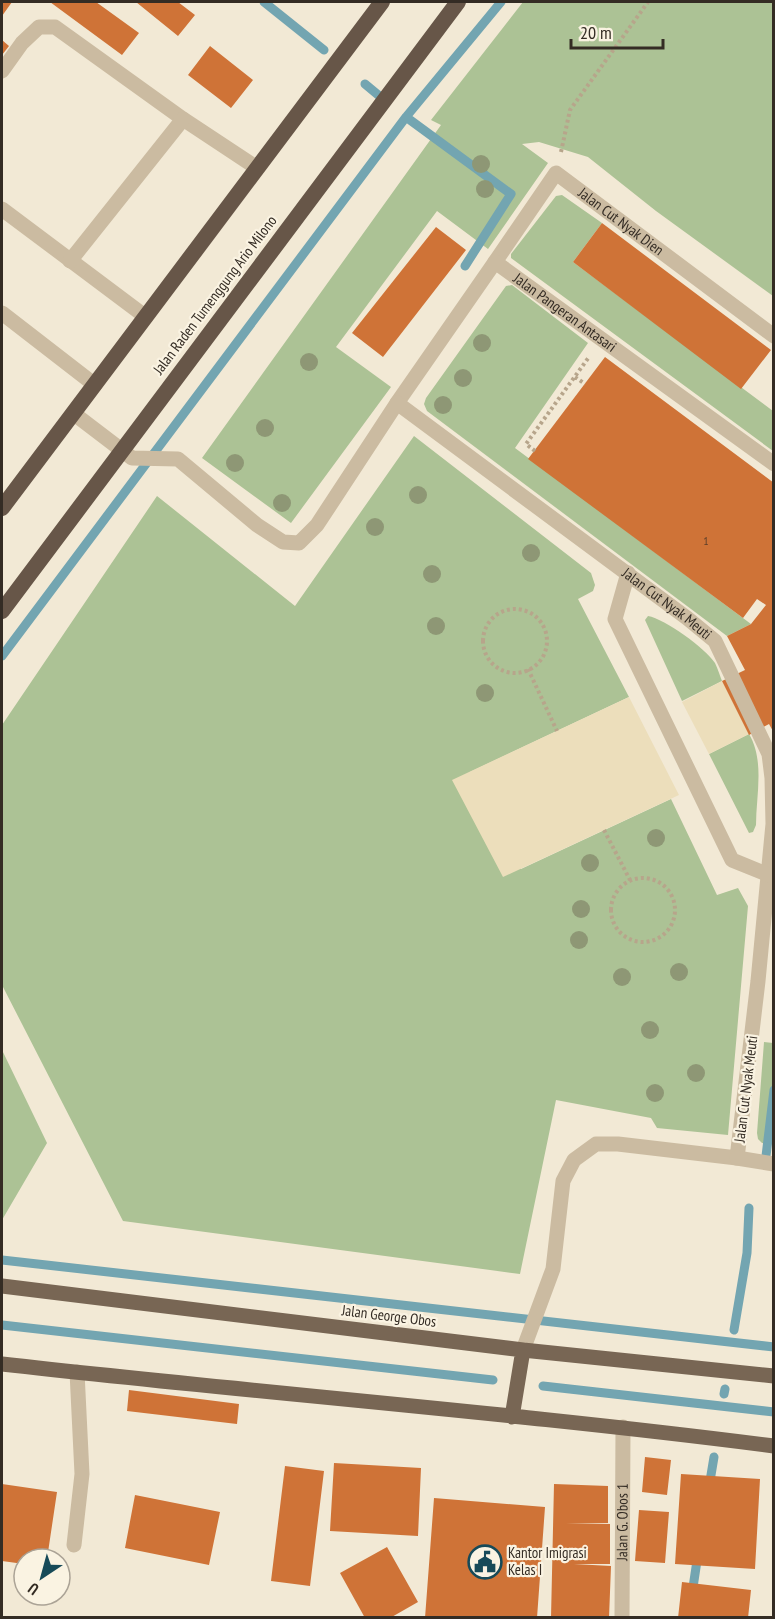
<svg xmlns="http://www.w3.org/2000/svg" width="775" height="1619" font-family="'PT Sans Narrow',sans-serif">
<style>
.green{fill:#acc295}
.plaza{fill:#ecdebb}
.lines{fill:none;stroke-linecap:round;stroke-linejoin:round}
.stream{stroke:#73a5b1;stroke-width:9}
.building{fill:#cf7337}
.path{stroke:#b7a58b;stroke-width:4;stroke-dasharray:3 3;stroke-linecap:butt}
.service{stroke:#cbbba1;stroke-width:15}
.minor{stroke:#cbbba1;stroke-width:15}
.primary{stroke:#786654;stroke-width:15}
.trunk{stroke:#675648;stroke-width:16}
.tree{fill:#8e9775}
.labels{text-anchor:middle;stroke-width:4.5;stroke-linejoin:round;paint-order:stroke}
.number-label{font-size:12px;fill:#5b3e29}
.street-label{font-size:15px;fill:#342c24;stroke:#faf3e2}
.poi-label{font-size:15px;fill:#342c24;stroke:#faf3e2;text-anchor:start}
</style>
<rect width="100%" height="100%" fill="#f2e9d5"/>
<path class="green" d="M 523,2 L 773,2 L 773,296 L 656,211 L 588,157 L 539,142 L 522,144 L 548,163 L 488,249 L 437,211 L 336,347 L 391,387 L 291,523 L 202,458 L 441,125 L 431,120 Z
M 562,195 L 602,223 L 573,262 L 773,411 L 773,451 L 511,258 L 511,254 L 556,196 Z
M 512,285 L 588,343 L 515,448 L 751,624 L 727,636 L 427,411 L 424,404 L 426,398 L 506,286 Z
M 414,436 L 591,573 L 595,585 L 593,591 L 578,599 L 629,697 L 470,772 L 521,869 L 671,799 L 717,895 L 738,888 L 748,906 L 728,1135 L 657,1128 L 651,1118 L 556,1100 L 520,1274 L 123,1221 L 2,985 L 2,725 L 157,496 L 295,606 Z
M 648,616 C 665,619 705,648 715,663 C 718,669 720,676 722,681 L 682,701 L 645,620 Z
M 749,734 C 765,761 756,796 756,825 L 753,832 L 749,833 L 709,754 Z
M 764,1042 L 773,1043 L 773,1144 L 762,1143 L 758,1139 L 757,1133 Z
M 2,1050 L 47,1143 L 2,1220 Z"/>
<path class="plaza" d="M 722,681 L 749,734 L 709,754 L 682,702 Z
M 629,697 L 679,795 L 503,877 L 452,780 Z"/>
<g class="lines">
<path class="stream" d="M 264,2 L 324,50
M 365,84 L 383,99
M 406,117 L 511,194 L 465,266
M 2,656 L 406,117 L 501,2
M 766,1156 L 774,1090
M 2,1260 L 774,1347
M 2,1325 L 493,1380
M 734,1330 L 747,1253 L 749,1208
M 543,1386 L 774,1412
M 724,1394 L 725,1389
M 709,1487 L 714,1457
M 692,1594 L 698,1554"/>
</g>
<path class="building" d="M 2,2 L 12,2 L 2,16 Z
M 50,2 L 96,2 L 139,33 L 122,55 Z
M 136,2 L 178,2 L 195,15 L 178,36 Z
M 2,40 L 9,46 L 2,55 Z
M 210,46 L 253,80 L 231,108 L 188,75 Z
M 602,223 L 771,350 L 741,389 L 573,262 Z
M 436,227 L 466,250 L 383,357 L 352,333 Z
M 605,357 L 774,483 L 774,733 L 769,724 L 749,735 L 722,681 L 745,670 L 727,636 L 751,624 L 766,605 L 757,599 L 743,618 L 528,459 Z
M 129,1390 L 239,1404 L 237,1424 L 127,1411 Z
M 645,1457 L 671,1460 L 667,1495 L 642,1492 Z
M 334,1463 L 421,1468 L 418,1536 L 330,1531 Z
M 285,1466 L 324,1471 L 310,1586 L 271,1581 Z
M 681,1474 L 760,1479 L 755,1569 L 675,1564 Z
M 2,1484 L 57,1492 L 47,1559 L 24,1559 L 24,1564 L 2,1561 Z
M 554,1484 L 608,1486 L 608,1523 L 566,1523 L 610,1524 L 610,1564 L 574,1564 L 611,1566 L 609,1618 L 551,1618 Z
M 135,1495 L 220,1512 L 209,1565 L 125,1548 Z
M 434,1498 L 545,1507 L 537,1618 L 425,1618 Z
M 639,1510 L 669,1512 L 665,1563 L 635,1561 Z
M 387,1547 L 418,1602 L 390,1618 L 365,1618 L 340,1573 Z
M 682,1582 L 751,1590 L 748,1618 L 678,1618 Z"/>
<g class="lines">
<path class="path" d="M 561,152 L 570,110 L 648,2
M 575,377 L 585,384
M 535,451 L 526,444 L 589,357
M483 641a32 32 0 1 1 64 0a32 32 0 1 1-64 0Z
M 528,669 L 557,731
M 604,830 L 630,880
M611 910a32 32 0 1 1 64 0a32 32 0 1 1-64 0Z"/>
<g class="service">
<path d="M 2,71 L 22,43 L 39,27 L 55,27 L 183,119 L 257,168"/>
<path d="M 2,209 L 146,317"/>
<path d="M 70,261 L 183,119"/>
<path id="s1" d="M 495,262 L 556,173 L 774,336"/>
<path d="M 2,313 L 95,385"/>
<path id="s2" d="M 397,403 L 495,262 L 774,464"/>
<path id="s3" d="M 73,413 L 132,458 L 178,459 L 257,525 L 283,542 L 299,543 L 317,525 L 397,403 L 687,618 L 715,641 L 769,754 L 772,778 L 773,824 L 758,981 L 737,1158 L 618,1144 L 596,1144 L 574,1160 L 563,1181 L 553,1269 L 523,1350"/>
<path d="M 628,573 L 615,619 L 732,860 L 769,875"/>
<path d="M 737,1158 L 774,1164"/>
<path d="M 74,1545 L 82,1474 L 77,1372"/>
</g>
<path class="minor" id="s4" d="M 622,1618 L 623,1427"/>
<path class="primary" d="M 2,1286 L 523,1350 L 774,1376
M 2,1364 C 259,1393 517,1413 774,1446
M 512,1417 L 523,1350"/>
<path class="trunk" d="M 2,508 L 382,2
M 2,611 L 458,2"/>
</g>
<g class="tree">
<circle cx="481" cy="164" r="9"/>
<circle cx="485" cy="189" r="9"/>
<circle cx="482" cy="343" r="9"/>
<circle cx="309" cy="362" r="9"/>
<circle cx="463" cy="378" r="9"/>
<circle cx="443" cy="405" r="9"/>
<circle cx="265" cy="428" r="9"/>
<circle cx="235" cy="463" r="9"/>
<circle cx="418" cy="495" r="9"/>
<circle cx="282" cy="503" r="9"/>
<circle cx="375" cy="527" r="9"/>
<circle cx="531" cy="553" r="9"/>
<circle cx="432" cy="574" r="9"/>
<circle cx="436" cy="626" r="9"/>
<circle cx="485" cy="693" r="9"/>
<circle cx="656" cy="838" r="9"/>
<circle cx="590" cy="863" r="9"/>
<circle cx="581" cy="909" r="9"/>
<circle cx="579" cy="940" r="9"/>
<circle cx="679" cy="972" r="9"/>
<circle cx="622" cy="977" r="9"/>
<circle cx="650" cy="1030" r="9"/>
<circle cx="696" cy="1073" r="9"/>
<circle cx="655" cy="1093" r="9"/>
</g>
<defs>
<symbol id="civic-ring" viewBox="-11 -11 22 22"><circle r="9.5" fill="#faf3e2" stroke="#174a58" stroke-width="1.5"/><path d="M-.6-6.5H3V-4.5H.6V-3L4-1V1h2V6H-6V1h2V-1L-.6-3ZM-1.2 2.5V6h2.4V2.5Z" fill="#174a58"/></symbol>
</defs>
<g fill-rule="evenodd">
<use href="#civic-ring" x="466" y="1543" width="38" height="38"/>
</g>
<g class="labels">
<g class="number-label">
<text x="706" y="545">1</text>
</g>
<g class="street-label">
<text dy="5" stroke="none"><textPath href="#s1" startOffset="189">Jalan Cut Nyak Dien</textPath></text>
<text transform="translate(215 295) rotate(-53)" y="5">Jalan Raden Tumenggung Ario Milono</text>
<text dy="5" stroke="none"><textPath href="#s2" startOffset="258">Jalan Pangeran Antasari</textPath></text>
<text dy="5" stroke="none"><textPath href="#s3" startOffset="778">Jalan Cut Nyak Meuti</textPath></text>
<text transform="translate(746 1089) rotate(-83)" y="5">Jalan Cut Nyak Meuti</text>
<text transform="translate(389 1316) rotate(7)" y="5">Jalan George Obos</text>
<text dy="5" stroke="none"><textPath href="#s4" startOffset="96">Jalan G. Obos 1</textPath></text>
</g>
<g class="poi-label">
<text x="508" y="1558">Kantor Imigrasi<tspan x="508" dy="17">Kelas I</tspan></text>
</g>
</g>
<rect width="775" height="1619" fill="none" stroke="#342c24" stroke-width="6"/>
<g transform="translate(42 1577) rotate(216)"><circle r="28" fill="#faf3e2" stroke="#aba396" stroke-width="1.5"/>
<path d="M0-4.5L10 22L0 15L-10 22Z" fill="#174a58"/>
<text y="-9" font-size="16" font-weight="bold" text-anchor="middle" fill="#342c24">U</text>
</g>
<path d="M571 39v9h92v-9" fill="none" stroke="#342c24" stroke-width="3"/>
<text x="580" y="39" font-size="18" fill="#342c24" stroke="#faf3e2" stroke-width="4.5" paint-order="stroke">20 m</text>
</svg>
